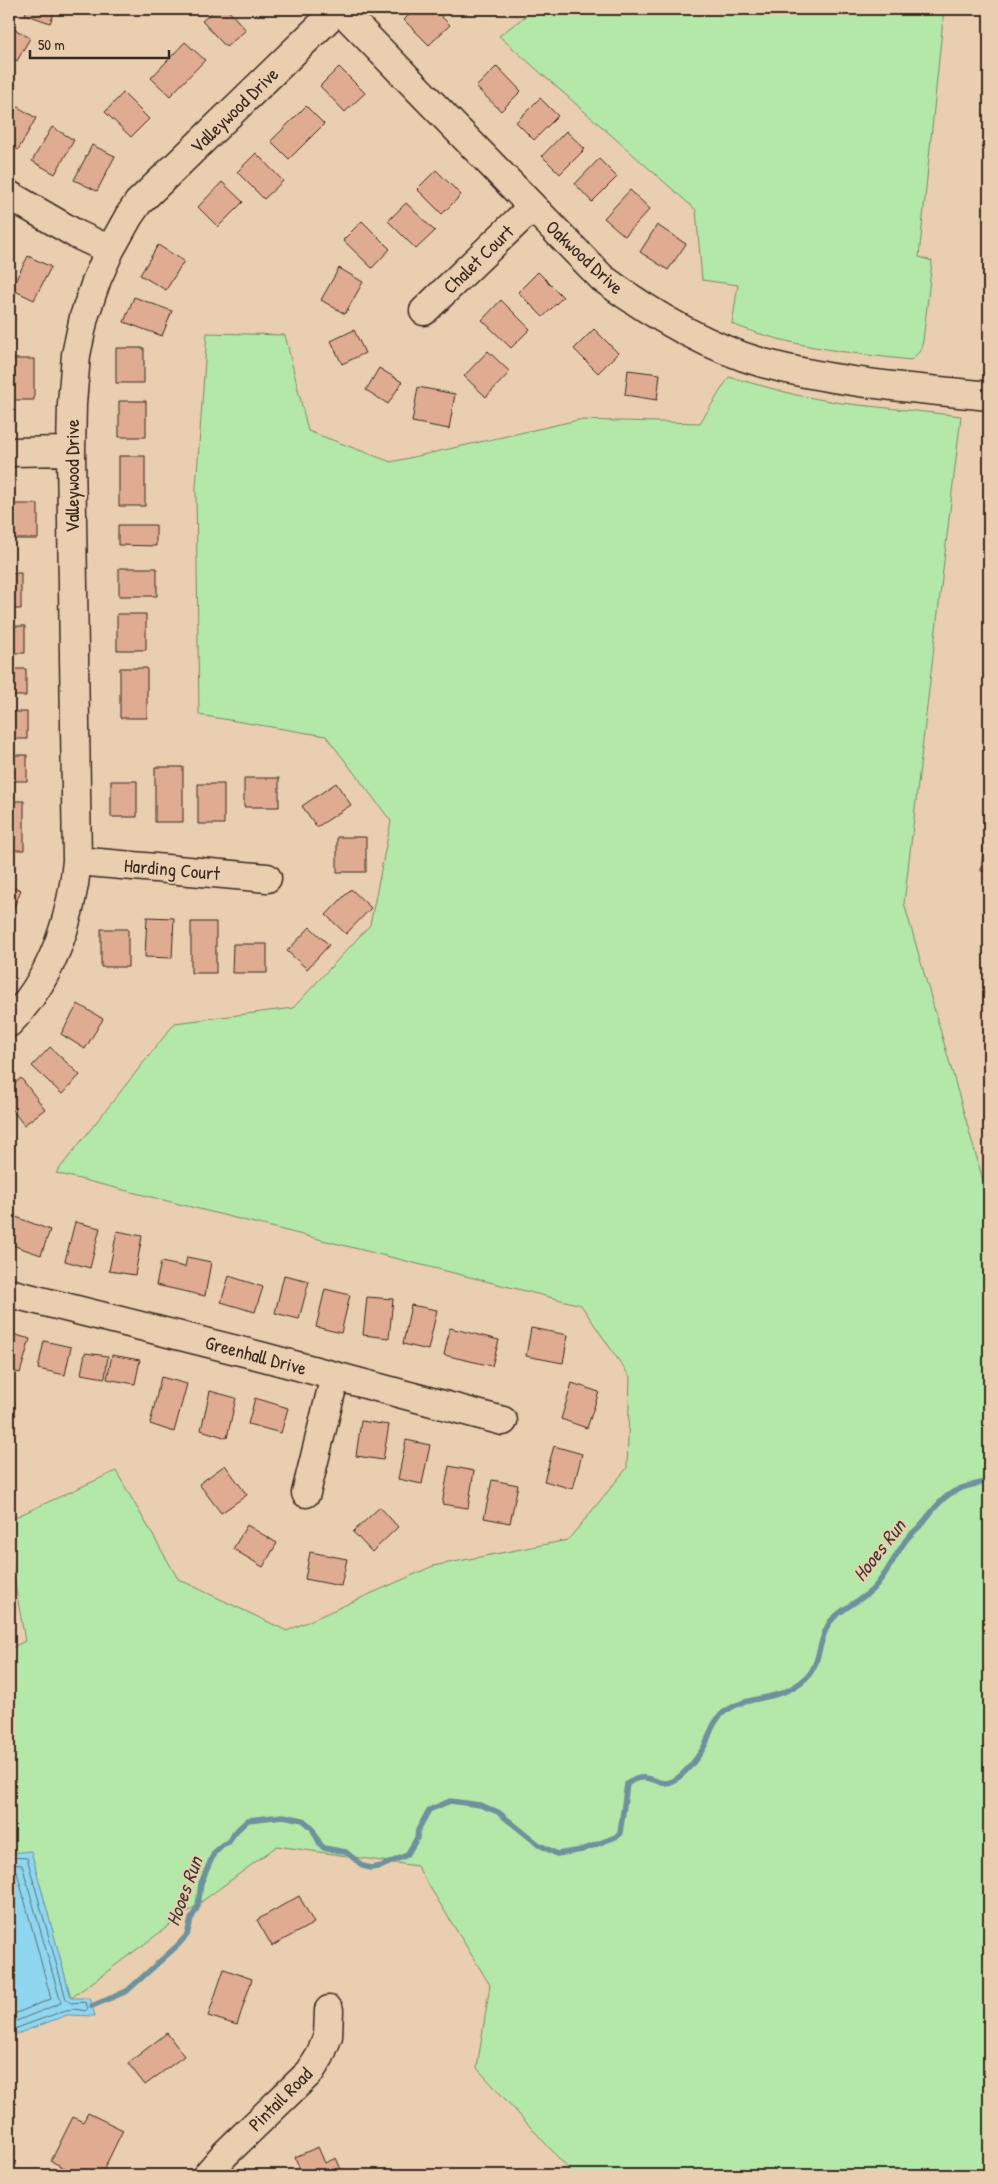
<svg xmlns="http://www.w3.org/2000/svg" width="998" height="2184" font-family="'Patrick Hand',sans-serif">
<style>
.green{fill:#b4e8a9;stroke:#788964}
.water{fill:#8fd7f1;stroke:#6d929d}
.lines{fill:none;stroke-linecap:round;stroke-linejoin:round}
.shore{stroke:#5d6f72;stroke-width:1}
.stream{stroke:#6d929d;stroke-width:5.5}
.building{fill:#dfac91;stroke:#3b2a1e}
.minor-casing{stroke:#3b2a1e;stroke-width:31}
.minor{stroke:#e9ceb0;stroke-width:28}
.labels{text-anchor:middle;stroke-width:4;stroke-linejoin:round;paint-order:stroke}
.street-label{font-size:19px;fill:#3b2a1e;stroke:#e9ceb0}
.water-label{font-size:20px;font-style:italic;fill:#433b33;stroke:#e9ceb0}
</style>
<rect width="100%" height="100%" fill="#e9ceb0"/>
<filter id="ink" filterUnits="userSpaceOnUse"><feTurbulence type="fractalNoise" baseFrequency=".02" numOctaves="2"/><feDisplacementMap in="SourceGraphic" scale="10" xChannelSelector="R" yChannelSelector="G"/><feConvolveMatrix kernelMatrix="1 2 1 2 8 2 1 2 1" color-interpolation-filters="sRGB"/></filter>
<g filter="url(#ink)">
<path class="green" d="M 535,9 L 944,9 L 919,257 L 932,261 L 923,341 L 920,351 L 911,360 C 849,353 790,347 732,324 L 738,285 L 702,280 L 696,210 L 499,36 Z
M 207,333 L 285,335 L 308,431 L 391,462 L 578,420 L 700,423 L 729,377 L 796,395 L 841,403 L 961,416 L 904,903 L 989,1201 L 989,2175 L 574,2175 L 477,2068 L 490,1985 L 417,1866 L 277,1846 L 71,1998 L 31,1852 L 9,1853 L 9,1649 L 25,1641 L 9,1549 L 9,1520 L 116,1471 L 178,1579 L 287,1631 L 433,1566 L 568,1540 L 627,1468 L 630,1377 L 581,1305 L 56,1173 L 175,1023 L 293,1008 L 370,925 L 391,821 L 326,736 L 199,715 L 196,488 Z"/>
<path class="water" d="M 31,1851 L 71,1998 L 90,1998 L 95,2016 L 67,2015 L 9,2037 L 9,1853 Z"/>
<g class="lines">
<path class="shore" d="M 9,1857 L 27,1858 L 66,1999 L 71,2003 L 85,2002 L 88,2008 L 85,2011 L 75,2009 L 66,2010 L 9,2031
M 9,1864 L 22,1865 L 61,2003 L 9,2024
M 9,1871 L 17,1872 L 51,1999 L 9,2016"/>
<path class="stream" d="M 92,2006 L 127,1991 L 178,1945 L 187,1935 L 191,1919 L 198,1906 L 201,1883 L 214,1853 L 222,1845 L 229,1842 L 233,1834 L 248,1820 L 283,1816 L 303,1820 L 312,1828 L 320,1844 L 324,1848 L 346,1852 L 363,1866 L 371,1868 L 382,1866 L 407,1855 L 417,1838 L 418,1830 L 429,1810 L 450,1801 L 480,1805 L 498,1812 L 538,1844 L 557,1854 L 582,1850 L 618,1836 L 620,1833 L 627,1784 C 648,1768 658,1789 673,1781 C 686,1774 701,1754 707,1741 C 711,1729 716,1717 727,1710 C 751,1694 780,1703 807,1677 C 821,1663 818,1639 830,1622 C 840,1609 860,1601 872,1590 C 886,1576 893,1559 904,1543 C 908,1536 914,1532 919,1527 C 930,1515 937,1502 950,1494 C 966,1483 974,1487 989,1480"/>
</g>
<path class="building" d="M 27,9 L 56,9 L 50,23 L 25,14 Z
M 216,9 L 227,9 L 246,30 L 226,47 L 202,21 Z
M 415,9 L 434,9 L 450,25 L 429,45 L 404,20 Z
M 9,26 L 30,38 L 17,61 L 9,56 Z
M 185,42 L 205,60 L 170,96 L 151,78 Z
M 497,66 L 521,91 L 501,111 L 476,87 Z
M 339,67 L 365,93 L 345,112 L 320,86 Z
M 123,93 L 149,119 L 131,137 L 105,112 Z
M 540,98 L 558,116 L 534,140 L 516,122 Z
M 13,104 L 36,118 L 18,150 L 9,144 L 9,111 Z
M 306,106 L 324,124 L 289,159 L 271,141 Z
M 52,127 L 74,140 L 55,174 L 32,161 Z
M 566,131 L 585,149 L 560,174 L 542,156 Z
M 92,145 L 115,156 L 97,191 L 74,180 Z
M 256,153 L 283,181 L 264,199 L 237,172 Z
M 599,159 L 617,177 L 592,202 L 575,184 Z
M 436,170 L 461,195 L 442,214 L 417,189 Z
M 222,182 L 243,202 L 218,227 L 198,207 Z
M 630,190 L 650,209 L 625,236 L 604,218 Z
M 406,203 L 435,231 L 416,249 L 388,221 Z
M 362,221 L 390,249 L 372,268 L 343,240 Z
M 657,225 L 686,244 L 668,270 L 640,252 Z
M 158,245 L 184,261 L 166,290 L 140,275 Z
M 28,256 L 51,267 L 34,300 L 11,289 Z
M 339,268 L 363,282 L 345,314 L 321,300 Z
M 538,272 L 563,297 L 543,317 L 518,292 Z
M 134,297 L 172,311 L 162,336 L 124,322 Z
M 501,300 L 530,329 L 511,348 L 482,320 Z
M 594,329 L 618,353 L 598,373 L 574,349 Z
M 354,330 L 365,353 L 342,364 L 331,341 Z
M 116,348 L 144,348 L 144,383 L 116,383 Z
M 488,351 L 510,372 L 486,397 L 464,376 Z
M 9,359 L 34,359 L 34,400 L 9,400 Z
M 379,368 L 402,382 L 388,404 L 366,390 Z
M 628,370 L 660,374 L 657,400 L 625,395 Z
M 418,387 L 455,394 L 449,429 L 412,422 Z
M 119,401 L 146,401 L 146,437 L 119,437 Z
M 119,456 L 145,456 L 145,506 L 119,506 Z
M 9,504 L 38,504 L 38,539 L 9,539 Z
M 118,525 L 156,525 L 156,546 L 118,545 Z
M 119,568 L 157,568 L 157,596 L 119,596 Z
M 9,573 L 21,573 L 21,609 L 9,609 Z
M 117,614 L 146,614 L 146,650 L 117,650 Z
M 9,626 L 25,626 L 25,653 L 9,653 Z
M 120,668 L 147,668 L 147,718 L 120,718 Z
M 9,669 L 26,669 L 26,696 L 9,696 Z
M 9,712 L 27,712 L 27,739 L 9,739 Z
M 9,755 L 27,755 L 27,781 L 9,781 Z
M 155,767 L 183,767 L 183,822 L 155,822 Z
M 244,778 L 279,778 L 279,807 L 244,807 Z
M 111,781 L 137,781 L 137,817 L 111,817 Z
M 336,783 L 351,805 L 317,827 L 302,806 Z
M 198,784 L 224,784 L 224,824 L 198,824 Z
M 989,786 L 989,872 L 981,871 Z
M 9,801 L 24,801 L 24,850 L 9,850 Z
M 337,837 L 366,837 L 366,872 L 337,872 Z
M 9,885 L 21,890 L 9,919 Z
M 351,889 L 371,908 L 346,934 L 326,915 Z
M 147,917 L 174,918 L 172,958 L 145,957 Z
M 191,922 L 216,922 L 216,973 L 191,973 Z
M 310,927 L 329,945 L 307,969 L 287,951 Z
M 101,929 L 128,929 L 128,967 L 101,967 Z
M 233,944 L 267,944 L 267,973 L 232,973 Z
M 78,1004 L 103,1019 L 85,1049 L 61,1034 Z
M 50,1047 L 80,1075 L 62,1094 L 32,1066 Z
M 21,1078 L 45,1109 L 24,1125 L 9,1106 L 9,1088 Z
M 16,1217 L 50,1230 L 41,1255 L 9,1244 L 9,1237 Z
M 75,1222 L 100,1228 L 90,1268 L 65,1261 Z
M 117,1231 L 142,1236 L 135,1275 L 109,1271 Z
M 187,1257 L 211,1262 L 205,1296 L 156,1285 L 161,1262 L 185,1267 Z
M 284,1275 L 309,1281 L 299,1319 L 275,1313 Z
M 229,1276 L 263,1287 L 255,1312 L 221,1302 Z
M 325,1289 L 350,1295 L 341,1333 L 316,1327 Z
M 367,1297 L 393,1299 L 389,1338 L 363,1335 Z
M 411,1305 L 437,1310 L 428,1350 L 403,1344 Z
M 450,1328 L 499,1340 L 492,1366 L 444,1355 Z
M 531,1328 L 568,1335 L 563,1363 L 526,1356 Z
M 9,1333 L 30,1339 L 20,1373 L 9,1370 Z
M 44,1341 L 71,1347 L 65,1375 L 38,1369 Z
M 85,1353 L 108,1356 L 105,1378 L 81,1374 Z
M 112,1355 L 140,1360 L 135,1384 L 107,1379 Z
M 161,1377 L 187,1384 L 174,1432 L 150,1424 Z
M 572,1383 L 599,1392 L 587,1428 L 561,1419 Z
M 210,1391 L 236,1398 L 227,1438 L 201,1430 Z
M 255,1398 L 288,1408 L 281,1433 L 248,1424 Z
M 361,1421 L 389,1425 L 383,1460 L 356,1456 Z
M 406,1440 L 430,1445 L 422,1484 L 398,1479 Z
M 554,1446 L 582,1454 L 573,1489 L 544,1481 Z
M 225,1465 L 247,1495 L 221,1513 L 199,1484 Z
M 449,1466 L 474,1471 L 468,1508 L 442,1504 Z
M 492,1480 L 518,1485 L 510,1523 L 484,1518 Z
M 380,1507 L 398,1527 L 372,1552 L 353,1532 Z
M 247,1525 L 277,1543 L 263,1567 L 233,1549 Z
M 310,1552 L 347,1559 L 341,1586 L 305,1579 Z
M 299,1896 L 314,1923 L 272,1946 L 257,1920 Z
M 224,1969 L 252,1979 L 237,2025 L 208,2016 Z
M 167,2033 L 184,2056 L 145,2085 L 128,2063 Z
M 88,2113 L 123,2130 L 101,2175 L 78,2175 L 51,2161 L 73,2117 L 83,2122 Z
M 318,2147 L 325,2163 L 336,2158 L 343,2174 L 302,2175 L 295,2157 Z"/>
<g class="lines">
<defs>
<path id="minor" d="M 340,9 L 602,278 C 651,314 704,346 763,363 C 836,383 914,388 989,396
M 9,195 L 76,234 L 110,250
M 424,311 L 532,207
M 9,452 L 71,451
M 77,861 L 267,878
M 9,1023 C 52,979 71,921 77,861 L 71,451 L 72,404 L 76,355 L 84,317 L 97,279 L 110,250 L 129,216 L 138,203 L 338,9
M 9,1293 L 264,1357 L 503,1421
M 306,1493 L 335,1376
M 207,2175 L 225,2154 L 310,2072 L 320,2056 L 328,2036 L 329,2010"/>
</defs>
<use href="#minor" class="minor-casing"/>
<use href="#minor" class="minor"/>
</g>
</g>
<g class="labels">
<g class="street-label">
<text transform="translate(234 110) rotate(-44)" y="7">Valleywood Drive</text>
<text transform="translate(585 257) rotate(43)" y="7">Oakwood Drive</text>
<text transform="translate(478 259) rotate(-44)" y="7">Chalet Court</text>
<text transform="translate(72 476) rotate(-90)" y="7">Valleywood Drive</text>
<text transform="translate(172 869) rotate(5)" y="7">Harding Court</text>
<text transform="translate(256 1355) rotate(15)" y="7">Greenhall Drive</text>
<text transform="translate(280 2099) rotate(-45)" y="7">Pintail Road</text>
</g>
<g class="water-label">
<text transform="translate(879 1550) rotate(-52)" y="7">Hooes Run</text>
<text transform="translate(184 1891) rotate(-70)" y="7">Hooes Run</text>
</g>
</g>
<rect width="998" height="2184" fill="none" stroke="#e9ceb0" stroke-width="30"/>
<rect x="15" y="15" width="968" height="2154" fill="none" stroke="#3b2a1e" stroke-width="2" filter="url(#ink)"/>
<path d="M30 50v8h139v-8" fill="none" stroke="#3b2a1e" stroke-width="2.5"/>
<text x="38" y="50" font-size="15" fill="#3b2a1e" stroke="#e9ceb0" stroke-width="4" paint-order="stroke">50 m</text>
</svg>
